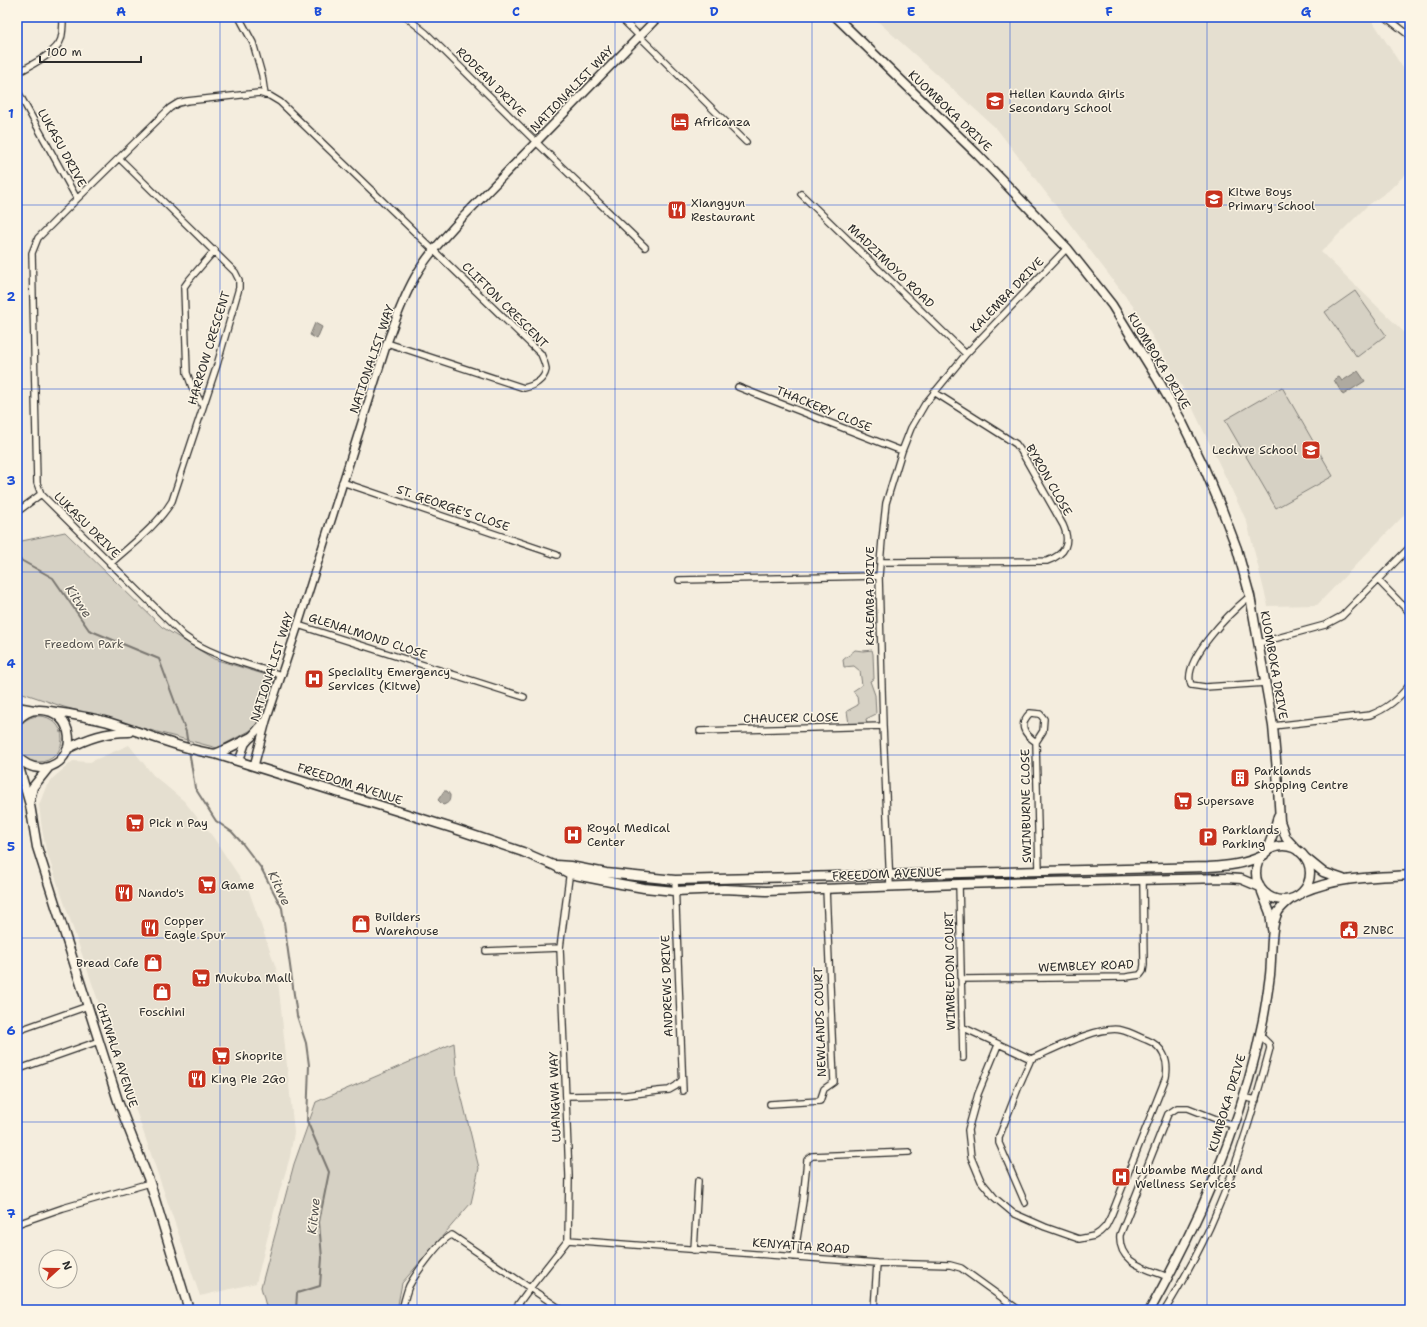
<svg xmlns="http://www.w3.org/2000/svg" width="1427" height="1327" font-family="'Shantell Sans',sans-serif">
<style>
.built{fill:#e5dfd0}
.green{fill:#d6d1c4;stroke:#807e78}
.water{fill:#afaaa0;stroke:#7a7771}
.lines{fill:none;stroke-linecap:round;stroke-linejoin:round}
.stream{stroke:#7a7771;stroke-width:2}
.minor-casing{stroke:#2b2b2b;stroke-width:8}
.tertiary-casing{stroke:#2b2b2b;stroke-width:10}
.secondary-casing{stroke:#2b2b2b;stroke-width:11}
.minor{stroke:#fcf5e5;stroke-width:5.5}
.tertiary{stroke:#fcf5e5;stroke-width:7}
.secondary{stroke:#fcf5e5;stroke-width:8}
.grid{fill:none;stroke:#1d4ed8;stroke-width:1;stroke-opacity:0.55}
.labels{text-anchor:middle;stroke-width:3;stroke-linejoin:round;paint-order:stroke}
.street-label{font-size:12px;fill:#2b2b2b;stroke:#fcf5e5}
.poi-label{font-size:12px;fill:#2b2b2b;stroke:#fcf5e5;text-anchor:start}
.park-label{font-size:12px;fill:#565451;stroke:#fcf5e5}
.water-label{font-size:13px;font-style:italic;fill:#595754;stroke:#fcf5e5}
.neatline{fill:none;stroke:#1d4ed8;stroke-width:1.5}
.grid-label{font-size:13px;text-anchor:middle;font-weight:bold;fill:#1d4ed8}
</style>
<rect width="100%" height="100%" fill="#f4edde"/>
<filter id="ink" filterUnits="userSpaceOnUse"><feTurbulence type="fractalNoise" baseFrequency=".025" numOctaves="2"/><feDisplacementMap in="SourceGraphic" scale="8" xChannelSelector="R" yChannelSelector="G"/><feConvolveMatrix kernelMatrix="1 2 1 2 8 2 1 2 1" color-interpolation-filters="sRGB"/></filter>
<g filter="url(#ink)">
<path class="built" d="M 873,17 L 1370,17 L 1410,79 L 1410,170 L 1388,191 L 1367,206 L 1321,252 L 1410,338 L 1410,509 L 1317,605 L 1268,606 L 1247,522 L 1184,390 L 1139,314 L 997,129 Z
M 129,745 L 153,775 L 184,801 L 213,837 L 249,891 L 277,971 L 294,1132 L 290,1157 L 276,1204 L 256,1283 L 200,1296 L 46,850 L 42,829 L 39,805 L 46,787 L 53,778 L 73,761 L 90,762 Z"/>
<path class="green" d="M 1355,291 L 1386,335 L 1357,357 L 1325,312 Z
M 1282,387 L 1333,476 L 1276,508 L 1225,420 Z
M 65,532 L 162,627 L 214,659 L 276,678 L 255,728 L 217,748 L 64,707 L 17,691 L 17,542 Z
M 855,650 L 863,651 L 872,650 L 873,654 L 874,679 L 870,681 L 875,695 L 876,714 L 866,719 L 867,724 L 849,724 L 847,711 L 858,705 L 857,696 L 853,691 L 862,685 L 860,671 L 854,666 L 844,667 L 843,660 Z
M16 739a23 23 0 1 1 46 0a23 23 0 1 1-46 0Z
M 454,1043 L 457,1078 L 479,1168 L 471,1203 L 402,1283 L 397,1310 L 267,1310 L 261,1287 L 294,1164 L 316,1102 Z"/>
<path class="water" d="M 315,323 L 322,327 L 317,339 L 310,335 Z
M 1358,371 L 1365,381 L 1343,395 L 1334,380 L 1339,377 L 1342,381 Z
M 444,791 L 447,791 L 450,795 C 450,801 449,803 443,805 L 438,800 Z"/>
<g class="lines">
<path class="stream" d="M 17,558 L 53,578 L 89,630 L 159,659 L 186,732 L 188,746
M 189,750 L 195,788 L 216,821 L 232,832 L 242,843 L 261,868 L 282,908 L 297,1016 L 306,1043 L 309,1065 L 307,1121 L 329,1172 L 319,1222 L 322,1258 L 320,1286 L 297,1293 L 296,1310"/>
<defs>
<path id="minor" d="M 239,17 L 253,43 L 262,75 L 265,95
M 406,17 L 426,33 L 536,142 L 645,247
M 620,17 L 746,142
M 1386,17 L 1410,36
M 17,73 C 29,66 57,53 61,39 C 63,32 63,24 63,17
M 17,90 L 77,199 L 38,238 L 32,253 L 37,483 L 41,494 L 184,636 C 212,657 248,664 281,675
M 801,194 L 966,354
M 77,199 L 170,108 L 178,103 L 187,101 L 259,93 L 270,96 L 280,102 L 541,354 C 543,359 546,365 546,370 C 544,380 534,386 524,388 L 387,343
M 738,387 L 902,451
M 203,406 L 192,387 L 187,373 L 184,287 L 189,280 L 215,250
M 342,482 L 557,555
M 17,512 L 41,494
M 880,562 L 1047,561 C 1066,554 1071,543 1063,525 L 1021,451 L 1016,444 L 934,392
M 110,564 C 131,545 157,526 172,501 L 217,365 L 239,288 L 239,280 L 235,272 L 119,158
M 679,580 L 879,576
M 1378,580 L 1410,613
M 1250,596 C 1232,611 1181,660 1191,685 L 1205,687 L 1266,683
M 298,625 L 524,697
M 1259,643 L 1325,625 L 1342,616 L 1410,547
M 1030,713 L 1040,714 L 1044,719 L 1043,731 L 1036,742 C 1024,734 1018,725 1030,713 Z
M 1273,726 L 1370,715 C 1387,709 1399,699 1410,684
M 700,731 L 883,726
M 1036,742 L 1039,870
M 675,880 L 683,1091
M 959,884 L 963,1058
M 890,886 L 883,726 L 879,576 L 882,540 L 886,503 L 902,451 L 911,428 L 925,404 L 966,354 L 1067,248
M 486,951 L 560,948
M 961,979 L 1126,977 L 1140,975 L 1143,971 L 1144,965 L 1143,880
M 962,1027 L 1031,1059
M 17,1031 L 88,1006
M 998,1045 L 978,1094 L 968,1130 L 971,1157 L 981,1181 L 995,1198 L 1013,1213 L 1045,1227 L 1079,1239 L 1094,1236 L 1100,1232 L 1106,1226 L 1111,1216 L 1166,1077 C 1169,1061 1163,1046 1147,1040 C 1139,1037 1130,1032 1121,1030 C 1099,1025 1052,1050 1031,1059 L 1019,1086 L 999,1137 L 999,1143 L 1025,1203
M 22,1068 L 99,1041
M 566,1096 L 626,1095 L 658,1091 L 669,1090 L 676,1086 L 682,1080
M 1243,1097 L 1256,1100
M 770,1104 L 820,1101 L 824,1089 L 834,1082 L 826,888
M 17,1224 L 63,1208 L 150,1183
M 568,1240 L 877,1263 L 950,1265 L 961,1268 L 1019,1310
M 694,1250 L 698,1181
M 794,1257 L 803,1201 L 807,1160 L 812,1156 L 909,1152
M 1168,1277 C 1146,1268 1118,1264 1120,1235 L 1168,1114 L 1177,1108 L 1188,1108 L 1234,1126
M 402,1310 C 404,1302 406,1293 409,1286 C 415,1275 441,1238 452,1235 L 562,1310
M 514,1310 L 530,1288 L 568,1240 L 569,1176 L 560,948 L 570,870
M 874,1310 L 877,1263
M 1165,1310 C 1184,1279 1202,1247 1216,1213 C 1239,1160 1255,1104 1270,1048 L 1269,1044 L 1259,1034"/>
<path id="tertiary" d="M 239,761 L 245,744 L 264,722
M 254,766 L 266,721 L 298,625 L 387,343 C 395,321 403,298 415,277 C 427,255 446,236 463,217 L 658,17"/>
<path id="secondary" d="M 836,17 L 977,154 L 1067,248 L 1112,305 L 1157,378 L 1181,420 L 1203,465 L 1221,507 L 1237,549 L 1250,596 L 1273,726 L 1277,771 L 1280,821 L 1286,838 L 1298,851
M 17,707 L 34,710
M 50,711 C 70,714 89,717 108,722 C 144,733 178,748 215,754 L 455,829 L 523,852 L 553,865 L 570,874 L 621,884 L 644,888 L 675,891 L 724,889 L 766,891 L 959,884 L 1226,878 L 1241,879 L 1260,887
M 17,721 C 22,715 29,710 38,710 C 75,708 81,762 44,768 C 33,769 24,764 17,756
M 67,749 C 88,738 106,732 129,732
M 215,754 L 227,749 L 251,737
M 17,760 L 30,805 L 37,847 L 119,1104 L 150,1183 L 189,1310
M 30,800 L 33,787 L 49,767
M1256 873a27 27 0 1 1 54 0a27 27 0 1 1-54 0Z
M 1266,852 L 1273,834 L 1278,816
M 1307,859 L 1323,872 L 1343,879
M 556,865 L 570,866 L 606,873 L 675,880 L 1208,867 C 1228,866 1246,864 1264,855
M 1262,892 L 1270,913 L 1272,929
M 1303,892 C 1337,877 1374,877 1410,875
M 1150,1310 C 1201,1219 1243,1123 1263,1020 C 1266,1005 1268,990 1270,975 C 1272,958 1270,926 1278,912 C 1281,907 1286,903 1291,899"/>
</defs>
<use href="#minor" class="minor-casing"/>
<use href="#tertiary" class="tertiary-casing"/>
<use href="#secondary" class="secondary-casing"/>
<use href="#minor" class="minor"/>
<use href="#tertiary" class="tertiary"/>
<use href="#secondary" class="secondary"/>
</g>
</g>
<path class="grid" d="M 220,17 L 220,1310M 417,17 L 417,1310M 615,17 L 615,1310M 812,17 L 812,1310M 1010,17 L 1010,1310M 1207,17 L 1207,1310M 17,205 L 1410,205M 17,389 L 1410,389M 17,572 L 1410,572M 17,755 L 1410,755M 17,938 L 1410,938M 17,1122 L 1410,1122"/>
<defs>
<symbol id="school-square" viewBox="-11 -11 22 22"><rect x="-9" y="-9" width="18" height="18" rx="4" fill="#c8321e" stroke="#fcf5e5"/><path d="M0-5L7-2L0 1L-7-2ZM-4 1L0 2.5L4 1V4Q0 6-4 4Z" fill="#fff"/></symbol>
<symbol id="hotel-square" viewBox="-11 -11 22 22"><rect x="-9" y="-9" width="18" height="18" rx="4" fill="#c8321e" stroke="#fcf5e5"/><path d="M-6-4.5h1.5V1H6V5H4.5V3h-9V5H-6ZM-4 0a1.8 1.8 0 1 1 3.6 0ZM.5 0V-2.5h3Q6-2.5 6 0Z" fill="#fff"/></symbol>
<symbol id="restaurant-square" viewBox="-11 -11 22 22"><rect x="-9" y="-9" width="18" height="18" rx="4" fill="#c8321e" stroke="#fcf5e5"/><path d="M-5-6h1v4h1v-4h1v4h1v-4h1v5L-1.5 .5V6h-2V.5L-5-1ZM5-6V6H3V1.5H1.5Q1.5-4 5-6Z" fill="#fff"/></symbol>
<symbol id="hospital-square" viewBox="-11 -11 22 22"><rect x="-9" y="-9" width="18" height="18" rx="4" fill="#c8321e" stroke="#fcf5e5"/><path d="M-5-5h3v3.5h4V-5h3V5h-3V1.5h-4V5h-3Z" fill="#fff"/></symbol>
<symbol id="building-square" viewBox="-11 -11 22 22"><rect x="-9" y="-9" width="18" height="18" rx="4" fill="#c8321e" stroke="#fcf5e5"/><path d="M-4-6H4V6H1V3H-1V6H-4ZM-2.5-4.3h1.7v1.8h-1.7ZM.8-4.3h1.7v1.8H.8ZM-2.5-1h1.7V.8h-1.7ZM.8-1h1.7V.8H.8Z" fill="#fff"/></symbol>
<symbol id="supermarket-square" viewBox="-11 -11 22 22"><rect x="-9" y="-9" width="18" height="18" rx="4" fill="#c8321e" stroke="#fcf5e5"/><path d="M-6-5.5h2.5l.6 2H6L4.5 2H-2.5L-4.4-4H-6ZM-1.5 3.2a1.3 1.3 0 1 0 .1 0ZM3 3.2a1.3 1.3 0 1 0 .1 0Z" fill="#fff"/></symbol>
<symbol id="parking-square" viewBox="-11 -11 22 22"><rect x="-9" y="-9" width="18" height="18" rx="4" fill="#c8321e" stroke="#fcf5e5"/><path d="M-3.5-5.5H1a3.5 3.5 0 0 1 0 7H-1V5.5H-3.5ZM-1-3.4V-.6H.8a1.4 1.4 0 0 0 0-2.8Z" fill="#fff"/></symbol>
<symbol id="shop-square" viewBox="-11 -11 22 22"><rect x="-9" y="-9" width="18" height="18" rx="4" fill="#c8321e" stroke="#fcf5e5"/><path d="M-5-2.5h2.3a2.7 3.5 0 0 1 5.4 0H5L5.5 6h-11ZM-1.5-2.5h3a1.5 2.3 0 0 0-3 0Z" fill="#fff"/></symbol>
<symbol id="civic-square" viewBox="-11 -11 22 22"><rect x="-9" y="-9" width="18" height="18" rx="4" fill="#c8321e" stroke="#fcf5e5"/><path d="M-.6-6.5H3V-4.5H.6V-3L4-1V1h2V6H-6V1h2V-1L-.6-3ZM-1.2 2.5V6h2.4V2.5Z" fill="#fff"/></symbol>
</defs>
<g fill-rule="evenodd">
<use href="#school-square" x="984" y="90" width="22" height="22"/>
<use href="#hotel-square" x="669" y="111" width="22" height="22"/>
<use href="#school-square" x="1203" y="188" width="22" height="22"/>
<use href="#restaurant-square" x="666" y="199" width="22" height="22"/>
<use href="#school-square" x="1300" y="439" width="22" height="22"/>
<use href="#hospital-square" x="303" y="668" width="22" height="22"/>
<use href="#building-square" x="1229" y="767" width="22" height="22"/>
<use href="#supermarket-square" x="1172" y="790" width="22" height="22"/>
<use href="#supermarket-square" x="124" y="812" width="22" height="22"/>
<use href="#hospital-square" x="562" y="824" width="22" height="22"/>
<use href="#parking-square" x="1197" y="826" width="22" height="22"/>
<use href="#supermarket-square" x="196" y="874" width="22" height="22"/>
<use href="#restaurant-square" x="113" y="882" width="22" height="22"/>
<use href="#shop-square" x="350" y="913" width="22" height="22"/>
<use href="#restaurant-square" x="139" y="917" width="22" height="22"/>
<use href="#civic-square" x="1338" y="919" width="22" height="22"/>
<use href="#shop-square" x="142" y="952" width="22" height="22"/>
<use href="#supermarket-square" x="190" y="967" width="22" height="22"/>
<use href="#shop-square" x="151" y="981" width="22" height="22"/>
<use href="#supermarket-square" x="210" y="1045" width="22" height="22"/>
<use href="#restaurant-square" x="186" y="1068" width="22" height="22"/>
<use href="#hospital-square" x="1110" y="1166" width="22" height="22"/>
</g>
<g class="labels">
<g class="street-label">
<text transform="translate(491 82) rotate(45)" y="4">RODEAN DRIVE</text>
<text transform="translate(572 89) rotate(-46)" y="4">NATIONALIST WAY</text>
<text transform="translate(950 111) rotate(44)" y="4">KUOMBOKA DRIVE</text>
<text transform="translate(62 148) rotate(61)" y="4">LUKASU DRIVE</text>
<text transform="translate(891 266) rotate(44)" y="4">MADZIMOYO ROAD</text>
<text transform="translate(1007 295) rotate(-46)" y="4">KALEMBA DRIVE</text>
<text transform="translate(505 305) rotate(45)" y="4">CLIFTON CRESCENT</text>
<text transform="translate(209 348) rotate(-73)" y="4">HARROW CRESCENT</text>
<text transform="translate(372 359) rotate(-71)" y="4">NATIONALIST WAY</text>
<text transform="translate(1159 361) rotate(59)" y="4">KUOMBOKA DRIVE</text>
<text transform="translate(824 409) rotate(22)" y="4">THACKERY CLOSE</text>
<text transform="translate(1049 480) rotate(60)" y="4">BYRON CLOSE</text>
<text transform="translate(453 508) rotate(19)" y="4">ST. GEORGE'S CLOSE</text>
<text transform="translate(87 525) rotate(45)" y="4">LUKASU DRIVE</text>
<text transform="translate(870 596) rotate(-90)" y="4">KALEMBA DRIVE</text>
<text transform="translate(368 636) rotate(18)" y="4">GLENALMOND CLOSE</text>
<text transform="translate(1274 665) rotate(80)" y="4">KUOMBOKA DRIVE</text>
<text transform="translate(272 667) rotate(-72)" y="4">NATIONALIST WAY</text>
<text transform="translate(791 718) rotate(-1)" y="4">CHAUCER CLOSE</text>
<text transform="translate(350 784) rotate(18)" y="4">FREEDOM AVENUE</text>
<text transform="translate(1026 806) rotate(-91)" y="4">SWINBURNE CLOSE</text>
<text transform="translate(887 874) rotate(-2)" y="4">FREEDOM AVENUE</text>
<text transform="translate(1086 966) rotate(-2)" y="4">WEMBLEY ROAD</text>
<text transform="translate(950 971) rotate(-91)" y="4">WIMBLEDON COURT</text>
<text transform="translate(667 986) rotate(-92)" y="4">ANDREWS DRIVE</text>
<text transform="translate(820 1022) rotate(-92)" y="4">NEWLANDS COURT</text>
<text transform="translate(117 1055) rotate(72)" y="4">CHIWALA AVENUE</text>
<text transform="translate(555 1097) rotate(-92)" y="4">LUANGWA WAY</text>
<text transform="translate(1227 1103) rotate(-73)" y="4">KUMBOKA DRIVE</text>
<text transform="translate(801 1246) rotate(4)" y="4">KENYATTA ROAD</text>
</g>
<g class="poi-label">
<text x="1009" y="98">Hellen Kaunda Girls<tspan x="1009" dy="14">Secondary School</tspan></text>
<text x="694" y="126">Africanza</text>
<text x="1228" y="196">Kitwe Boys<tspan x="1228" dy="14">Primary School</tspan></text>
<text x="691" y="207">Xiangyun<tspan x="691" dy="14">Restaurant</tspan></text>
<text x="1297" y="454" text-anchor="end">Lechwe School</text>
<text x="328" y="676">Speciality Emergency<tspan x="328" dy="14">Services (Kitwe)</tspan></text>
<text x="1254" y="775">Parklands<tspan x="1254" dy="14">Shopping Centre</tspan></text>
<text x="1197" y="805">Supersave</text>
<text x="149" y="827">Pick n Pay</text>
<text x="587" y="832">Royal Medical<tspan x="587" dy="14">Center</tspan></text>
<text x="1222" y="834">Parklands<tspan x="1222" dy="14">Parking</tspan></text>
<text x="221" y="889">Game</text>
<text x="138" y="897">Nando's</text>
<text x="375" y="921">Builders<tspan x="375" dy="14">Warehouse</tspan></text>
<text x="164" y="925">Copper<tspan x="164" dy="14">Eagle Spur</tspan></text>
<text x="1363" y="934">ZNBC</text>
<text x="139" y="967" text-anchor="end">Bread Cafe</text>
<text x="215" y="982">Mukuba Mall</text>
<text x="162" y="1016" text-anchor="middle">Foschini</text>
<text x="235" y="1060">Shoprite</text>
<text x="211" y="1083">King Pie 2Go</text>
<text x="1135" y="1174">Lubambe Medical and<tspan x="1135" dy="14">Wellness Services</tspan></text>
</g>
<g class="park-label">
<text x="84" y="648">Freedom Park</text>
</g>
<g class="water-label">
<text transform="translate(79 601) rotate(56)" y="5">Kitwe</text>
<text transform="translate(280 888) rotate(65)" y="5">Kitwe</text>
<text transform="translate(313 1216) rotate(-84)" y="5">Kitwe</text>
</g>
</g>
<rect width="1427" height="1327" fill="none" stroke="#fcf5e5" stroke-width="44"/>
<g transform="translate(58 1269) rotate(69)"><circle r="19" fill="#fcf5e5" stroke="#a8a49b"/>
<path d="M0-3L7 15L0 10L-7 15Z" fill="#c8321e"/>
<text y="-6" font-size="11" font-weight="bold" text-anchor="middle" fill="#2b2b2b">N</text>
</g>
<path d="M40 56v6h101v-6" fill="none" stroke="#2b2b2b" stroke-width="2"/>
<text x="46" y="56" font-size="12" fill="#2b2b2b" stroke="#fcf5e5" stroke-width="3" paint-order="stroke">100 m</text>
<rect x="22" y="22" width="1383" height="1283" class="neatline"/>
<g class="grid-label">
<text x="121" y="16">A</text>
<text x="318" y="16">B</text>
<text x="516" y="16">C</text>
<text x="714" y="16">D</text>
<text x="911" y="16">E</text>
<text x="1109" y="16">F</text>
<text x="1306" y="16">G</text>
<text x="11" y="118">1</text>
<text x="11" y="301">2</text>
<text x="11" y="485">3</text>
<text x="11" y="668">4</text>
<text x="11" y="851">5</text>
<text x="11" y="1035">6</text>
<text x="11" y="1218">7</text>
</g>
</svg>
